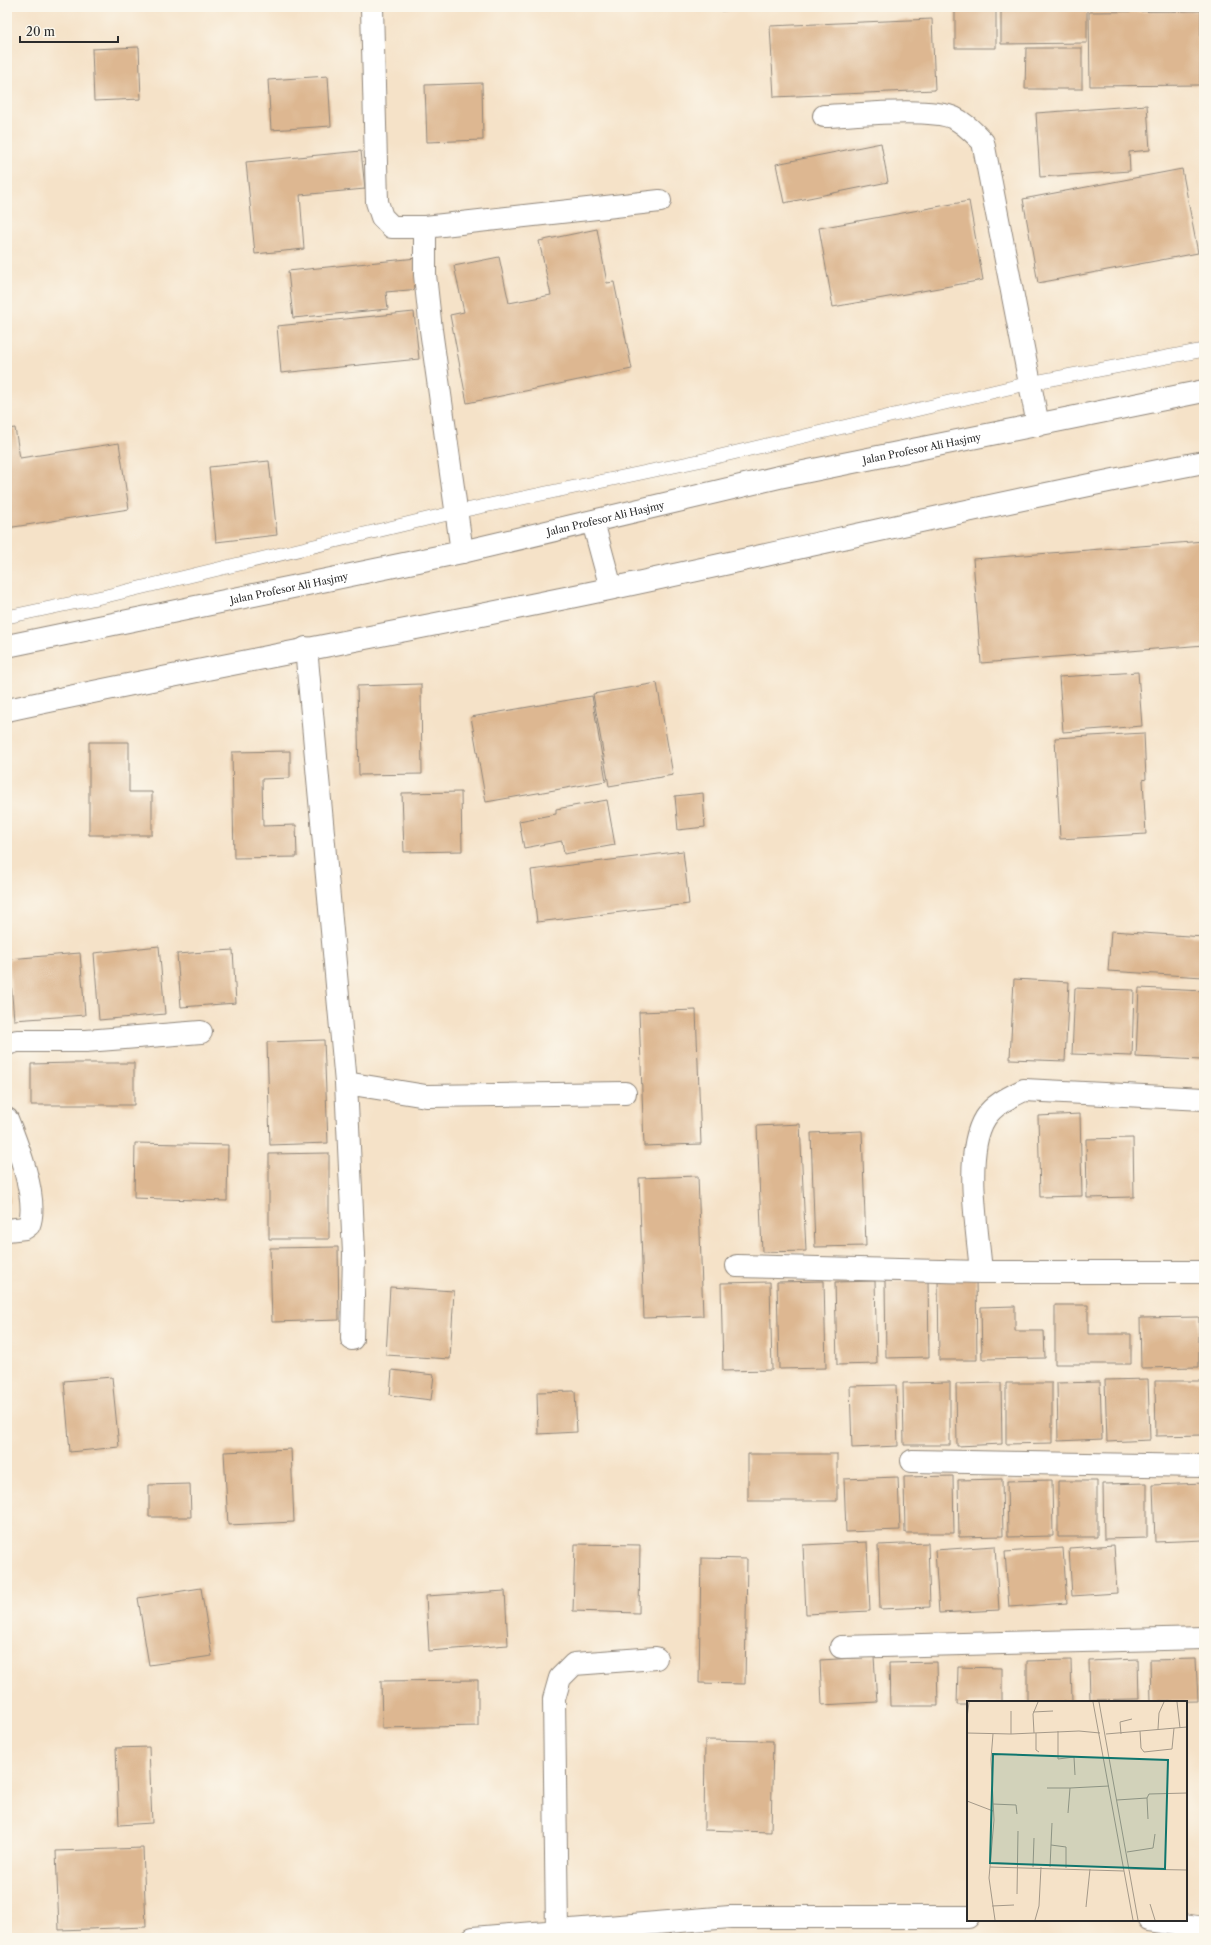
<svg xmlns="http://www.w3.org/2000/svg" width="1211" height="1945" font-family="'Libre Caslon Text',serif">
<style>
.building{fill:#ddb791}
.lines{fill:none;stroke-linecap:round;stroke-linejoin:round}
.service-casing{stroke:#90867a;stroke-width:14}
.minor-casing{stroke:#90867a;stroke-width:24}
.primary-casing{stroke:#90867a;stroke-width:24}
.service{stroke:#fff;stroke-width:13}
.minor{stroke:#fff;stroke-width:22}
.primary{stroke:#fff;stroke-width:22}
.labels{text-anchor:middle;stroke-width:3;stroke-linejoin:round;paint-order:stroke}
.street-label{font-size:10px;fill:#2b2b2b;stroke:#fbf7ec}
.inset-road{fill:none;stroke:#a49989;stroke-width:1}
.view{fill:#0f766e;fill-opacity:0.15;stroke:#0f766e;stroke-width:2}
.inset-edge{fill:none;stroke:#2b2b2b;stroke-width:2}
</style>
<rect width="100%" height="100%" fill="#fbf7ec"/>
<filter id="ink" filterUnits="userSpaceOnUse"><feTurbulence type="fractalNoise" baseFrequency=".025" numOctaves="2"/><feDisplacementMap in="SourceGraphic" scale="8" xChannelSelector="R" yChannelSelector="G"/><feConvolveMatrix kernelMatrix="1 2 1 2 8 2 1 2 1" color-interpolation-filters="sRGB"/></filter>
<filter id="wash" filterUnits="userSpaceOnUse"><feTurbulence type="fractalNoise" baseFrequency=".012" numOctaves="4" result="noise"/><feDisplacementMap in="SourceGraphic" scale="16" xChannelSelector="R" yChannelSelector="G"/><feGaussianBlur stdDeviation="0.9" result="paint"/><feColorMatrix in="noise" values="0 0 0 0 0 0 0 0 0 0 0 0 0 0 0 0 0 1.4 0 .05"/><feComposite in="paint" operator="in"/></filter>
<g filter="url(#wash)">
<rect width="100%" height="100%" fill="#f5e2c8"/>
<g id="blocks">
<path class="building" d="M 720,7 L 758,7 L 758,8 L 721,11 Z
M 955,7 L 996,7 L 996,48 L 955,48 Z
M 1001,7 L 1087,7 L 1087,43 L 1001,44 Z
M 1201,11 L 1200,85 L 1090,86 L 1089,12 Z
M 932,19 L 935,90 L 774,97 L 770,26 Z
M 139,47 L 141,99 L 94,101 L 92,49 Z
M 1026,48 L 1082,48 L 1082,89 L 1025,89 Z
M 328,76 L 331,126 L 271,130 L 268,80 Z
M 482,83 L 483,140 L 427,142 L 425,85 Z
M 1147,105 L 1150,150 L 1129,152 L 1130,171 L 1040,177 L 1036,113 Z
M 881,143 L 888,182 L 784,203 L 776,164 Z
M 361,151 L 365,189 L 300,195 L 304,249 L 255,254 L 246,162 Z
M 1182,169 L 1198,253 L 1038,283 L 1023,199 Z
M 969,201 L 983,280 L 833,307 L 819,228 Z
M 597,229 L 607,283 L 614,282 L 632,369 L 467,403 L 450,315 L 464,312 L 454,266 L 499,257 L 509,303 L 551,295 L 539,241 Z
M 417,258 L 420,289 L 386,292 L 388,309 L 293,318 L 288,271 Z
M 414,312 L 419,359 L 281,373 L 277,326 Z
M 15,428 L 20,458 L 119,443 L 129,509 L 7,528 L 7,429 Z
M 269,461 L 277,535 L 216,542 L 209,467 Z
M 1204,541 L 1204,645 L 981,663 L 973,559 Z
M 1138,672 L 1142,726 L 1063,732 L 1059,677 Z
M 657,683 L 673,775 L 609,786 L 593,694 Z
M 421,684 L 422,774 L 359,775 L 357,686 Z
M 592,696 L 606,781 L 486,802 L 471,717 Z
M 1144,733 L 1146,779 L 1143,780 L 1146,834 L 1060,839 L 1055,738 Z
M 89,742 L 129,742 L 129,792 L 152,792 L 152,835 L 89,835 Z
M 290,751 L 290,778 L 262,779 L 263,826 L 296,825 L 297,857 L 234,858 L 232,752 Z
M 461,792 L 462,851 L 404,852 L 402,793 Z
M 703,793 L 705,827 L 678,830 L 675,796 Z
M 607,800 L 615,845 L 564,854 L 562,841 L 524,848 L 519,821 L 556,814 L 556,809 Z
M 683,851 L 689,904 L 537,922 L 531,870 Z
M 1111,931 L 1204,937 L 1203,977 L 1108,971 Z
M 159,946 L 165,1014 L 99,1020 L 94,953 Z
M 233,950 L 236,1003 L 181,1007 L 177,954 Z
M 80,953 L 85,1015 L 14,1020 L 9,959 Z
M 1014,979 L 1069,982 L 1065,1061 L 1010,1059 Z
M 1075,988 L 1134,990 L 1132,1056 L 1072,1054 Z
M 1139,988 L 1204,991 L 1201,1060 L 1136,1057 Z
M 696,1010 L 701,1144 L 644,1146 L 639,1012 Z
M 324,1040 L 328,1143 L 270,1145 L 267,1042 Z
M 73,1063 L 134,1063 L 134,1105 L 31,1105 L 31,1064 Z
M 1080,1114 L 1082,1196 L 1040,1197 L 1038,1116 Z
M 800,1124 L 806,1251 L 762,1252 L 757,1126 Z
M 862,1131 L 866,1246 L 815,1247 L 811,1133 Z
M 1133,1138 L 1134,1197 L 1087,1198 L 1086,1139 Z
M 135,1143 L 228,1145 L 227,1201 L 134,1198 Z
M 329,1153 L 329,1239 L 269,1239 L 269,1154 Z
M 7,1169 L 10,1203 L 7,1203 Z
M 698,1176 L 703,1316 L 644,1318 L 639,1178 Z
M 338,1247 L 339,1320 L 272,1322 L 270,1248 Z
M 938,1278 L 976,1278 L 977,1360 L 939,1360 Z
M 928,1280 L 929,1357 L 886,1358 L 885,1281 Z
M 824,1281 L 826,1368 L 779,1369 L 777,1282 Z
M 875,1281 L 877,1364 L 837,1365 L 835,1282 Z
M 770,1282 L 772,1370 L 723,1371 L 721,1283 Z
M 390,1287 L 454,1291 L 450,1359 L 386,1355 Z
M 1055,1305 L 1088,1305 L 1088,1334 L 1131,1334 L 1131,1364 L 1055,1364 Z
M 1015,1306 L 1015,1331 L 1044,1331 L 1045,1358 L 982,1359 L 981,1307 Z
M 1199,1317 L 1199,1367 L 1141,1368 L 1140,1318 Z
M 392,1370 L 434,1375 L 431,1400 L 390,1395 Z
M 112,1377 L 119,1447 L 70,1452 L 64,1381 Z
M 1148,1379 L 1150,1440 L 1107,1442 L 1105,1380 Z
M 1155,1381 L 1202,1381 L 1203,1435 L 1156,1436 Z
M 950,1382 L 950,1445 L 904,1445 L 903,1383 Z
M 1100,1382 L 1102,1439 L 1058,1441 L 1057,1383 Z
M 1001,1383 L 1002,1444 L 957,1446 L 956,1384 Z
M 1006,1383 L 1052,1383 L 1052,1443 L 1006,1444 Z
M 896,1385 L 898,1446 L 852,1448 L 850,1386 Z
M 575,1391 L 577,1432 L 538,1434 L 537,1392 Z
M 291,1449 L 294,1522 L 228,1525 L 224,1452 Z
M 748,1454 L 837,1454 L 837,1501 L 748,1501 Z
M 953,1476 L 954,1533 L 905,1533 L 904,1477 Z
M 898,1477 L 900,1530 L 846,1532 L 844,1479 Z
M 1002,1479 L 1003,1536 L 959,1537 L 958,1480 Z
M 1052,1480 L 1053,1536 L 1008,1537 L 1007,1481 Z
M 1058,1481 L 1097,1481 L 1097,1537 L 1058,1537 Z
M 1147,1483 L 1147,1538 L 1104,1539 L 1103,1484 Z
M 1204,1483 L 1204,1540 L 1155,1542 L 1153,1485 Z
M 190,1484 L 191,1517 L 149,1517 L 149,1485 Z
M 867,1542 L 870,1611 L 806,1614 L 803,1545 Z
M 928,1543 L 930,1607 L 880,1609 L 878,1545 Z
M 575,1544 L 640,1545 L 639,1613 L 573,1611 Z
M 1114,1545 L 1117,1593 L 1072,1596 L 1069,1548 Z
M 995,1546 L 999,1610 L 939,1613 L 935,1550 Z
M 1063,1548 L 1067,1603 L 1009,1607 L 1005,1552 Z
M 701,1558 L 747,1559 L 745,1684 L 699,1683 Z
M 201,1588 L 212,1656 L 149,1665 L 138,1598 Z
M 505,1591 L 508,1645 L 429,1651 L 426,1596 Z
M 874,1657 L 877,1702 L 822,1705 L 820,1660 Z
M 1138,1659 L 1139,1699 L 1090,1700 L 1089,1661 Z
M 1196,1659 L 1198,1701 L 1151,1702 L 1150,1660 Z
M 1071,1660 L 1072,1702 L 1027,1702 L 1027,1661 Z
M 937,1662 L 938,1706 L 890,1706 L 889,1663 Z
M 958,1667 L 1002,1668 L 1002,1702 L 968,1702 L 968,1705 L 957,1705 Z
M 478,1680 L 478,1726 L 382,1728 L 381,1681 Z
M 705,1740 L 773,1741 L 771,1832 L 704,1830 Z
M 149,1747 L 152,1823 L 119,1825 L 116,1748 Z
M 143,1848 L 146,1927 L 59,1930 L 56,1851 Z"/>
</g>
</g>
<g filter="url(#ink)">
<use href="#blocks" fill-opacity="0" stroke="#90867a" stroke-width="1"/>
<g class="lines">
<defs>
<path id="service" d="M 7,617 L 106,596 L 456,512 L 703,460 L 1030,383 L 1204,350"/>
<path id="minor" d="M 372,7 L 377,202 L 382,217 L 392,227 L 425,227
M 824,116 C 854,115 930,107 954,118 C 965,123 974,133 983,142 L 1038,425
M 462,552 L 431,330 L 425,275 L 425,227 L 660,201
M 306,648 L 346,1083 L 426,1096 L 625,1093
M 7,1044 L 17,1041 L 86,1041 L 201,1032
M 346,1083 L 354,1254 L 352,1339
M 7,1119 C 17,1144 39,1199 29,1225 L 25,1228 L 7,1230
M 737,1266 L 981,1272 L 1204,1272
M 981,1272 C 978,1232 963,1153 985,1118 C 994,1104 1010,1097 1024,1090 L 1204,1099
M 912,1461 L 1204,1466
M 841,1647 L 1204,1638
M 1149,1920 L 1204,1928
M 557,1932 L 554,1699 L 560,1678 L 574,1664 L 656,1658
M 473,1938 L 730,1917 L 968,1917"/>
<g id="primary">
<path d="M 593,522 L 611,588"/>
<path id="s1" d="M 7,646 L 462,552 L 779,477 L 1204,391"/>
<path d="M 7,710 C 207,667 409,631 609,589 C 808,547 1005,500 1204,462"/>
</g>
</defs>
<use href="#service" class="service-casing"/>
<use href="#minor" class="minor-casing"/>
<use href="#primary" class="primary-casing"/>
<use href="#service" class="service"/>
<use href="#minor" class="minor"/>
<use href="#primary" class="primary"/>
</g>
</g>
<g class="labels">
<g class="street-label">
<text dy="4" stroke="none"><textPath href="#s1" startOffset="936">Jalan Profesor Ali Hasjmy</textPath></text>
<text dy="4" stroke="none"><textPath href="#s1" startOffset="612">Jalan Profesor Ali Hasjmy</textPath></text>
<text dy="4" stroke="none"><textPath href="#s1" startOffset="288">Jalan Profesor Ali Hasjmy</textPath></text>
</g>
</g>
<g transform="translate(967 1701)">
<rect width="220" height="220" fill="#f5e2c8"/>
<path class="inset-road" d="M 126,1 L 166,219M 132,1 L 171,219M 210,1 L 213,27M 44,10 L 44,33M 66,11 L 86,10M 0,17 L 2,1M 191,28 L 192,12 L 197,1M 91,30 L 91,58 L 107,56 L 108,74M 173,30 L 174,47 L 177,51 L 205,48 L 207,27M 0,32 L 44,33 L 112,30 L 133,32M 67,32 L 66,13 L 71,1M 69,32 L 69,49 L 72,51M 26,33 L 24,58 L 27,119 L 22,177 L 28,219M 139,33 L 220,26M 154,33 L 153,21 L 165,18M 80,87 L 103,87M 180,97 L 182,93 L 220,92M 150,99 L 180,97 L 181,118M 0,100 L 26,110M 26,103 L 49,104 L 50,113M 101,112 L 103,87 L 142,85M 84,144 L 99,146 L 99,167M 160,151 L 186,147 L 188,133M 23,166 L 157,170M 66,166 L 67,137M 83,166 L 85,122M 163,168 L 220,169M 50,193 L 51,130M 183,203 L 188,219M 25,205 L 47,204M 119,206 L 123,168M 68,219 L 72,205 L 74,166"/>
<path class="view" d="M 26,53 L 201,59 L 198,168 L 23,162 Z"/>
<rect width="220" height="220" class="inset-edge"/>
</g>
<rect width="1211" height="1945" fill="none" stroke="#fbf7ec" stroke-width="24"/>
<path d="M20 36v6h98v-6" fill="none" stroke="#2b2b2b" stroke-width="2"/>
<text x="26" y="36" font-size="12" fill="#2b2b2b" stroke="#fbf7ec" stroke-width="3" paint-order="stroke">20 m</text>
</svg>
